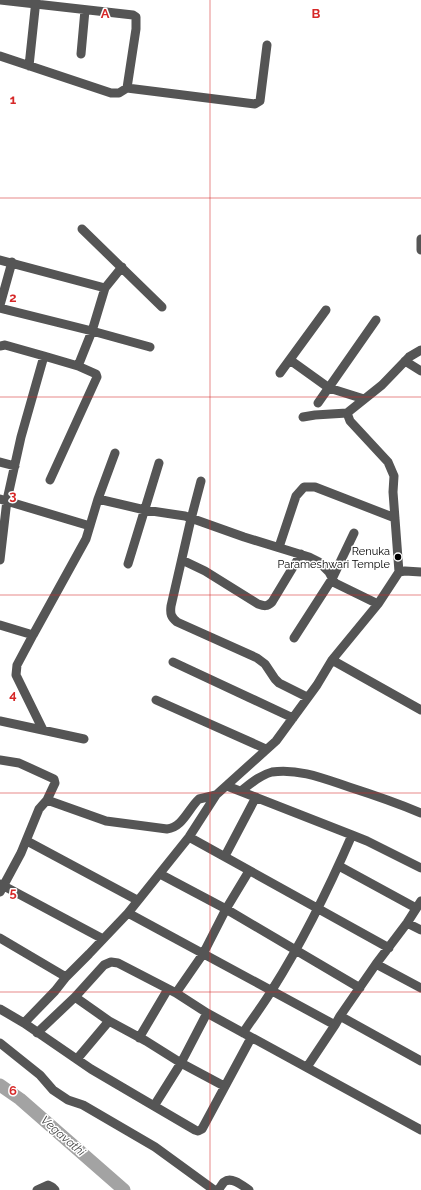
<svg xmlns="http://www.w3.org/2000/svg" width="421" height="1190" font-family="Raleway,sans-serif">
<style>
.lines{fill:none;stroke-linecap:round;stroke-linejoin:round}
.river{stroke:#a3a3a3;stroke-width:13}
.minor{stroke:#555;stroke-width:9}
.grid{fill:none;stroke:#d62828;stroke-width:1;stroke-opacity:0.55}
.poi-dot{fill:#000;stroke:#fff;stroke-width:1.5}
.labels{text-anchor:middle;stroke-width:3;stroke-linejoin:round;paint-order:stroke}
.poi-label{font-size:11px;fill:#000;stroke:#fff;text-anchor:end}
.water-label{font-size:12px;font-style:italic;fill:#444;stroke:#fff}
.grid-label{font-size:13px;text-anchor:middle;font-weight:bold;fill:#d62828;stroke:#fff;stroke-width:3;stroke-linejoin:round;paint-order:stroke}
</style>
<rect width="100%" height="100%" fill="#fff"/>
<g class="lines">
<path class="river" d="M 0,1085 L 20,1099 L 124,1190"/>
<path class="minor" d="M 0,0 L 133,15 L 136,17 L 136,29 L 127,88
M 81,54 L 85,10
M 0,56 L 111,93 L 119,93 L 127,88 L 255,104 L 260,101 L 267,45
M 29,66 L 36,0
M 82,229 L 162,307
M 421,239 L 421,250
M 0,260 L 105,288 L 92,331 L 78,366 L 44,356 L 21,437 L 7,500 L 0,560
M 105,288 L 122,267
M 0,305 L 12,262
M 0,308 L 92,331 L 150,347
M 0,346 L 5,345 L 44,356
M 290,360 L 329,388 L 364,399
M 405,361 L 421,371
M 280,373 L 326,310
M 318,403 L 376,320
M 303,417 L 315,415 L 347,413
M 0,462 L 15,466
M 50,480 L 97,377 L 96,374 L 78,366
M 201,481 L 191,519 L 171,606 C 170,614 171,617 177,622 L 257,658 L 265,664 L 275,679 L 279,683 L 307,697
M 0,499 L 90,526
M 98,499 L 115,453
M 279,547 L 296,496 L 304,487 L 315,487 L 395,518
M 182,560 L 205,571 L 258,604 C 264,606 267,607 272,602 L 301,554
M 128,564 L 159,463
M 399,572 L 393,492 L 394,476 L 388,462 L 350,421 L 347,413 L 382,385 L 409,357 L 421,350
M 378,604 L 399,572 L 405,571 L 421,572
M 0,625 L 33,635 L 86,539 L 98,499 L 145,510 L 185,516 L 244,537 L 309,557 L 319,562 L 329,572 L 335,583 L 378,604 L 332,660 L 317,685 L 276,741 L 216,795 L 189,837 L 128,913 L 89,954 L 66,977 L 55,991 L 24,1023 L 91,1069 L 154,1106 L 181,1063 L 207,1013
M 33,635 L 17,665 L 16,675 L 43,730
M 294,638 L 332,579 L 354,533
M 332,660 L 421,710
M 173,662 L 293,718
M 156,700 L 266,749
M 0,721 L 84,739
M 0,760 L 19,763 L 54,779 L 55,783 L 47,800
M 227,786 L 352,835
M 241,791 C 250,784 260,775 272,772 C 298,768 325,779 349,787 C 374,795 397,803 421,813
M 189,837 L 389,948
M 27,841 L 137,900
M 225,856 L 256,797
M 339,866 L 416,908
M 160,874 L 226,909 L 360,988
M 0,884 L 103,939
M 0,892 L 21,853 L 39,809 L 47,800 L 106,821 L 167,829 C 183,827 188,809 199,799 L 216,795
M 128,913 L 335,1025 L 340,1016 L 421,1061
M 407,923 L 421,930
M 0,938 L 66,977
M 376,964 L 421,988
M 176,993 L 203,954 L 226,909 L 249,871
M 75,997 L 109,1021 L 146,1041 L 181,1063 L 224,1086
M 0,1009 L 24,1023
M 340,1016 L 376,964 L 407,923 L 421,901
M 37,1033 L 75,997 L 104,965 L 111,962 L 118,963 L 176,993 L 207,1013 L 421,1130
M 243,1033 C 252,1019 263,1005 272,990 C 303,941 329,888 352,835 L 367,841 L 421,868
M 139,1038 L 168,989
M 0,1043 L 40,1075 L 53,1090 L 68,1100 L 83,1105 L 155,1147 L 214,1190
M 77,1059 L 109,1021
M 307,1067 L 335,1025
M 154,1106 L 195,1130 L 198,1131 L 202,1129 L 251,1038
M 37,1190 L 48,1185 L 52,1187 L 55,1190
M 218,1190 C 220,1188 222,1184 224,1182 C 232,1176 243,1186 249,1190"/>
</g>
<path class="grid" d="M 210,0 L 210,1190M 0,198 L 421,198M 0,397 L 421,397M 0,595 L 421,595M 0,793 L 421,793M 0,992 L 421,992"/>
<circle class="poi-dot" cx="398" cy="557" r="4"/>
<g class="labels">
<g class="poi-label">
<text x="390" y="555">Renuka<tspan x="390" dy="13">Parameshwari Temple</tspan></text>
</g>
<g class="water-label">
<text transform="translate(63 1136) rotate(41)" y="4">Vegavathi</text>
</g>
</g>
<g class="grid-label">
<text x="105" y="18">A</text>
<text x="316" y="18">B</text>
<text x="13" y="104">1</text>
<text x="13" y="302">2</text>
<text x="13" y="500">3</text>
<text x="13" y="699">4</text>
<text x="13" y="897">5</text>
<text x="13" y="1095">6</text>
</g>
</svg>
